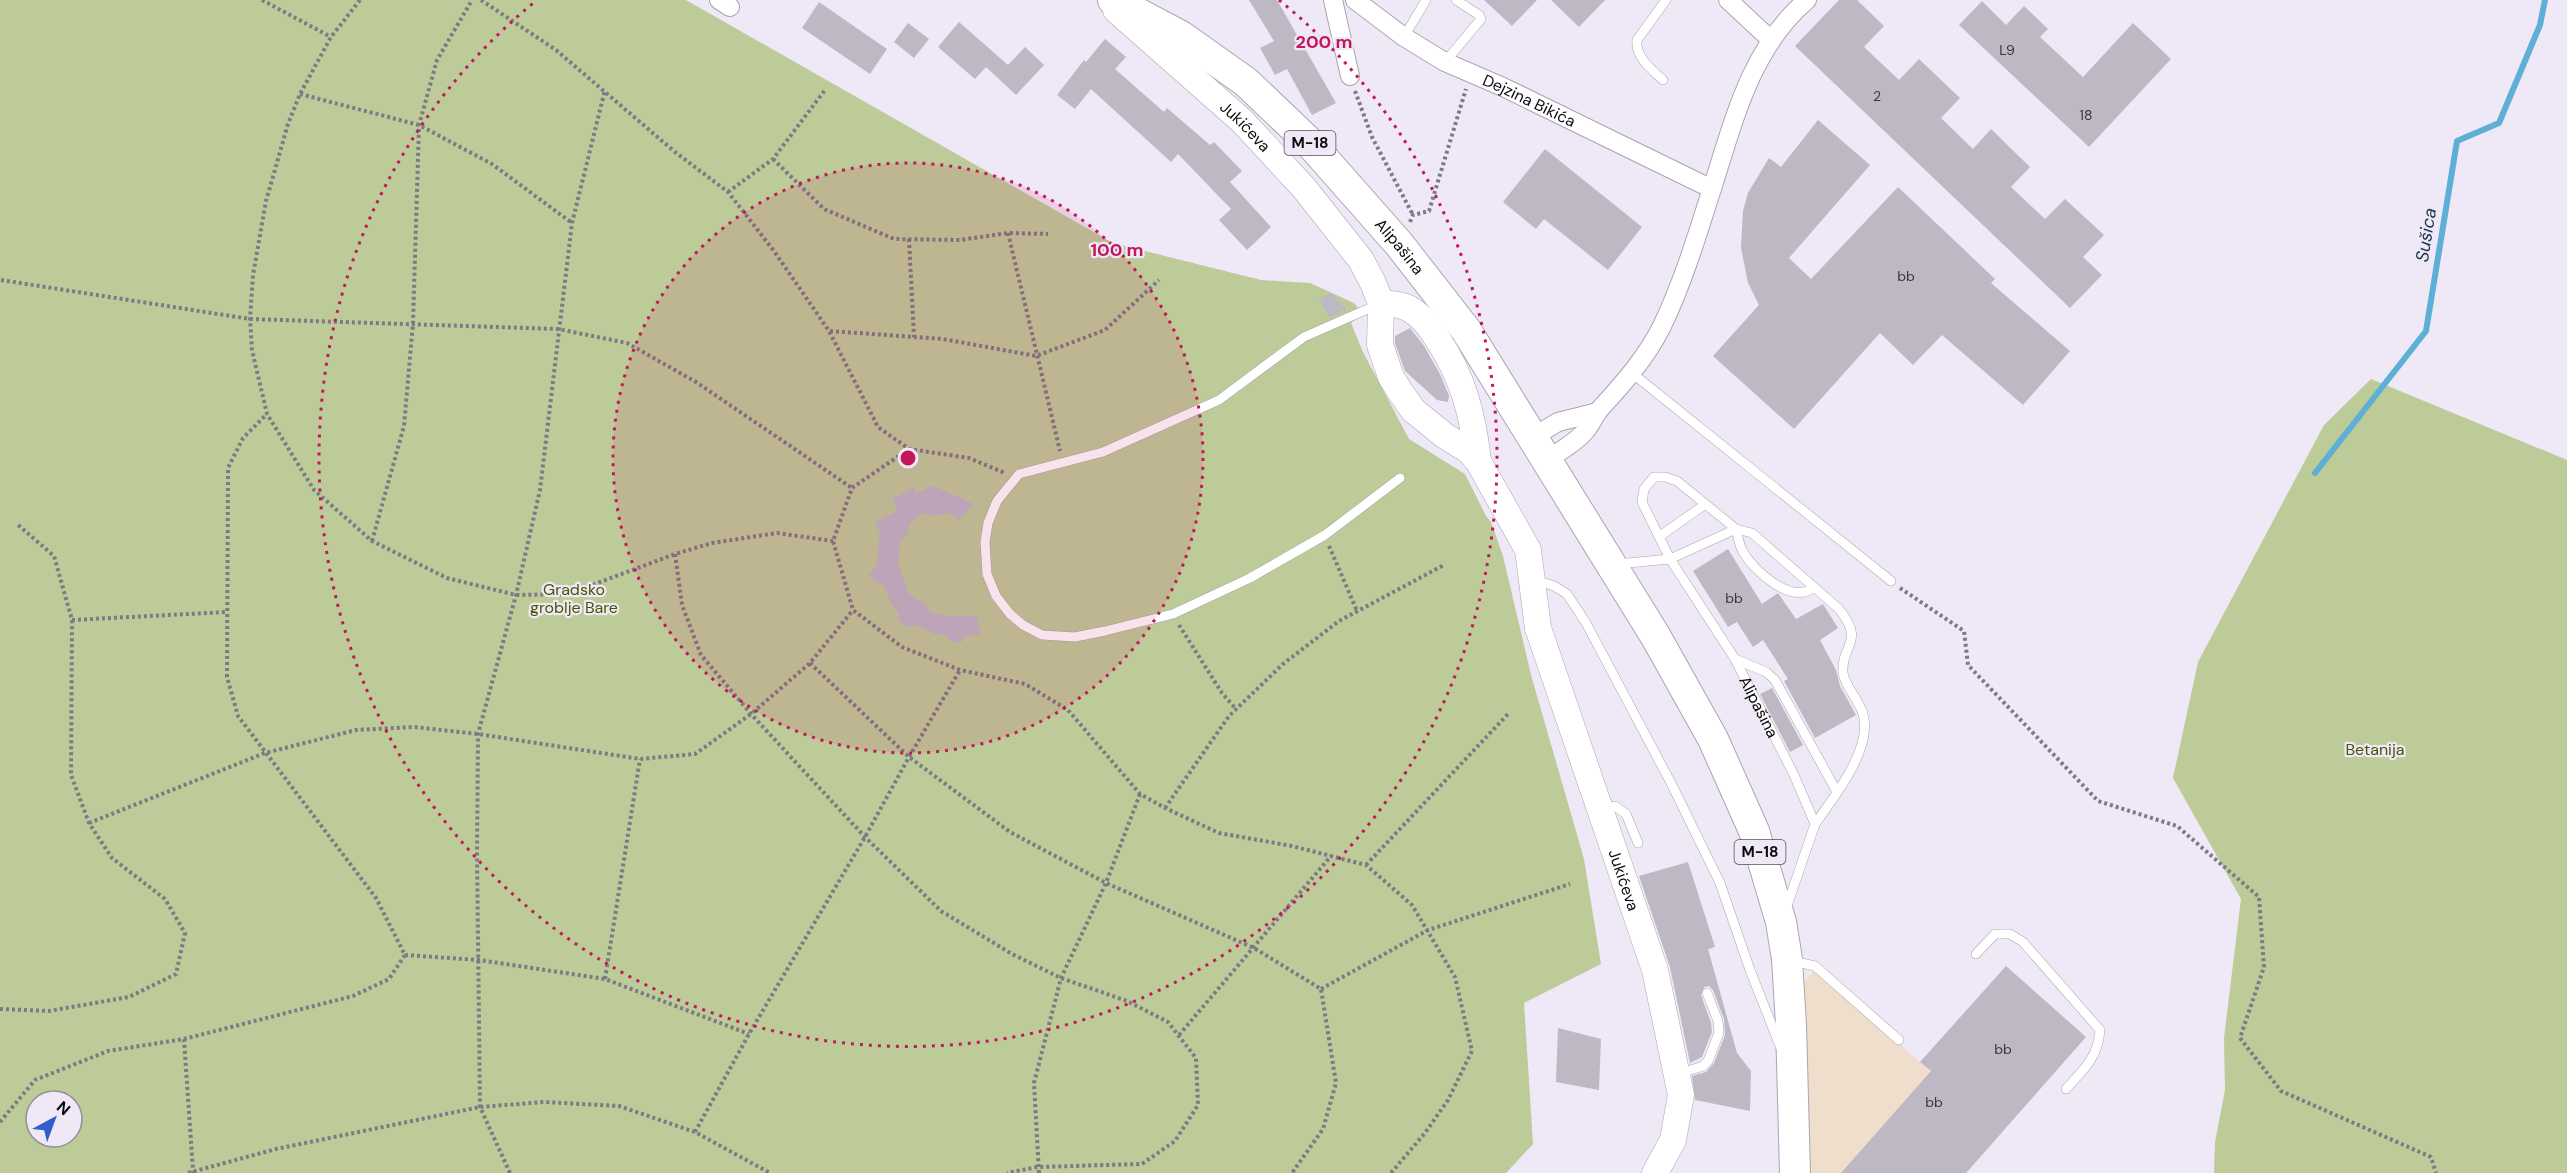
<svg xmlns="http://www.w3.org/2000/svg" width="2567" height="1173" font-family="'DM Sans',sans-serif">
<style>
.commercial{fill:#f0decd}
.green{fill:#bdcb99;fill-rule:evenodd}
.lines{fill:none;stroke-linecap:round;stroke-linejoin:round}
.stream{stroke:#5eafd6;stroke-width:6}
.building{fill:#beb8c5}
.lane-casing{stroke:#aaa4b1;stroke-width:10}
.street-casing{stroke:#aaa4b1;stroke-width:20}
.secondary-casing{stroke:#aaa4b1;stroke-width:27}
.primary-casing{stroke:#aaa4b1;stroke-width:32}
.path{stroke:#7e7983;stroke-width:4;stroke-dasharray:3 3;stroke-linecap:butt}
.lane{stroke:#fff;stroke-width:9}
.street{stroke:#fff;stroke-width:18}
.secondary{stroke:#fff;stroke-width:26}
.primary{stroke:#fff;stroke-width:30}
.ring{fill:none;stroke:#c2185b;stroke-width:3;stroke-dasharray:3 6}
.labels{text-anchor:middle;stroke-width:4.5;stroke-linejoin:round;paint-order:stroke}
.number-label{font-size:14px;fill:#38363c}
.shield{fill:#efe8f6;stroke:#504d54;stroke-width:1.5}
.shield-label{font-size:15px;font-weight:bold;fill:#0c0a0f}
.street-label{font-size:16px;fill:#0c0a0f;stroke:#efe8f6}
.park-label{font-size:16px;fill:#475600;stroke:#efe8f6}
.water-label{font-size:18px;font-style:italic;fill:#143849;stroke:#efe8f6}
.centre{fill:#c2185b;stroke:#efe8f6;stroke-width:3}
.ring-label{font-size:18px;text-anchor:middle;font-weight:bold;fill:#c2185b;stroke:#efe8f6;stroke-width:4.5;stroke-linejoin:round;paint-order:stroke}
</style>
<rect width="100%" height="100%" fill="#efe8f6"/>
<path class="commercial" d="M 1815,969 L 2001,1134 L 1966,1173 L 1801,1173 L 1796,992 Z"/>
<path class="green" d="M 0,0 L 686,0 L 1113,243 L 1261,280 L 1310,283 L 1354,303 L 1363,314 L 1351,323 L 1363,352 L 1409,439 L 1465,474 L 1486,516 L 1491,522 L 1503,556 L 1531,675 L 1584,859 L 1601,964 L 1524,1003 L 1533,1144 L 1506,1173 L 0,1173 ZM 36,1101 L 72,1101 L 72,1137 L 36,1137 Z
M 2371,379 L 2567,460 L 2567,1173 L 2214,1173 L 2215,1142 L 2225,1090 L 2224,1038 L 2241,899 L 2173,778 L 2198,662 L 2324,425 Z"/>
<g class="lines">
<path class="stream" d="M 2315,473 L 2426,331 L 2457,141 L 2499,123 L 2540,25 L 2545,0"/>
</g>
<path class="building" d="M 1249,0 L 1277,0 L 1336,103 L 1312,115 L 1287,69 L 1275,75 L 1260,48 L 1274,41 Z
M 1484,0 L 1537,0 L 1512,26 Z
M 1551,0 L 1605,0 L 1579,27 Z
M 1839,0 L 1857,0 L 1884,26 L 1864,47 L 1899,80 L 1919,59 L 1960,98 L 1941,118 L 1973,149 L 1991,129 L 2030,167 L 2011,187 L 2045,219 L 2065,199 L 2104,235 L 2083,257 L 2102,275 L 2070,308 L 1795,46 Z
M 1982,1 L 2006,25 L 2024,6 L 2048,29 L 2040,37 L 2083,77 L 2133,23 L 2171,59 L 2089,147 L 1959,25 Z
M 819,2 L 887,49 L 870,74 L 802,28 Z
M 959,22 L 1008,65 L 1025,47 L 1044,65 L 1016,95 L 986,67 L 975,79 L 938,47 Z
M 908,23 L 929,39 L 914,58 L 894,42 Z
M 1105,39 L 1126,57 L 1115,69 L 1164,112 L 1167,108 L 1210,145 L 1214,142 L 1242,171 L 1230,182 L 1271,227 L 1247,250 L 1219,220 L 1231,209 L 1178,154 L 1171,162 L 1091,89 L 1075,109 L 1057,95 L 1084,60 L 1086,62 Z
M 1818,120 L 1870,165 L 1789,258 L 1811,279 L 1898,187 L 1995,279 L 1991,283 L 2070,351 L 2023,405 L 1942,335 L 1913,365 L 1880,333 L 1794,429 L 1713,356 L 1759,305 L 1748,283 L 1741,248 L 1743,211 L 1748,193 L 1769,158 L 1781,167 Z
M 1545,149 L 1642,227 L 1608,270 L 1544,219 L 1536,229 L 1503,202 Z
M 1331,293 L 1346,309 L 1330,318 L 1319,299 Z
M 1410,328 L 1424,346 L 1440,374 L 1449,396 L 1448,402 L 1437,400 L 1405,371 L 1395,343 L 1395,336 Z
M 933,486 L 974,504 L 959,520 L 949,513 L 932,516 L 922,513 L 909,524 L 908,534 L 900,541 L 898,564 L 909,593 L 915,599 L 923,602 L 930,612 L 949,617 L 954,615 L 963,617 L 976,615 L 981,634 L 964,637 L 961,643 L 949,640 L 947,635 L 935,634 L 914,624 L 911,627 L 905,626 L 899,620 L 899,614 L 892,605 L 884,586 L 868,576 L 876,567 L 880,532 L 875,522 L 898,511 L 892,499 L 914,488 L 915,494 Z
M 1728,549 L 1762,604 L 1778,593 L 1796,619 L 1823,604 L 1838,628 L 1820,640 L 1836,670 L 1840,686 L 1856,715 L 1815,738 L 1784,681 L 1788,679 L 1763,640 L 1753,647 L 1737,622 L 1728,627 L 1693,571 Z
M 1772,688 L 1803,745 L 1790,752 L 1760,694 Z
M 1688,862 L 1715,947 L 1708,949 L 1737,1053 L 1751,1071 L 1750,1111 L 1695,1100 L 1692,1076 L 1706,1072 L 1714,1063 L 1725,1035 L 1724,1019 L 1713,990 L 1709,986 L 1704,987 L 1701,995 L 1711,1023 L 1712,1032 L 1702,1057 L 1690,1063 L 1670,967 L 1639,876 Z
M 2006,966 L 2086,1037 L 1966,1173 L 1841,1173 L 1931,1071 L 1920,1062 Z
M 1558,1028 L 1601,1039 L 1599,1090 L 1556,1082 Z"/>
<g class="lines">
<defs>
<g id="lane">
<path d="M 1404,37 L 1426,0"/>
<path d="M 1445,62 L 1481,19 L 1479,15 L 1456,0"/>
<path d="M 1663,80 C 1652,70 1635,57 1637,40 L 1666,0"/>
<path d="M 1379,304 L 1304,337 L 1219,400 L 1103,452 L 1019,474 L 997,501 L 988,523 L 985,542 L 987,574 L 996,596 L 1010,614 L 1023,625 L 1042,635 L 1075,637 L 1105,631 L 1173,614 L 1250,578 L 1325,535 L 1400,478"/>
<path d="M 1632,373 L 1891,581"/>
<path d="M 1736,529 L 1670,559 L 1642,502 L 1644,489 L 1654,477 L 1665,477 L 1677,481 L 1736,529 L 1752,533 L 1839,609 C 1866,643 1841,643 1843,673 C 1845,687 1859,699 1863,714 C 1873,749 1834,797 1815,824"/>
<path d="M 1736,529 C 1738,536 1739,545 1743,552 C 1755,572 1791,604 1813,588"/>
<path d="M 1660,536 L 1704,505"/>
<path id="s1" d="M 1617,564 L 1670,559 L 1735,659 L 1794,775 L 1815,824 L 1786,909"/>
<path d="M 1536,587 L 1545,583 L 1554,586 L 1567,594 L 1586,623 L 1672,785 L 1720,883 L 1750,970 L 1780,1046"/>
<path d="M 1735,659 L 1766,672 L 1775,680 L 1837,792"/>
<path d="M 1602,810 L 1615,806 L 1626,814 L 1638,843"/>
<path d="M 1976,954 L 1995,934 L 2010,934 L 2023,942 L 2100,1030 C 2098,1058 2083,1070 2066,1089"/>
<path d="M 1792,961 L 1815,966 L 1899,1040"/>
<path d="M 1678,1074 L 1703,1066 L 1708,1061 L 1719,1033 L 1718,1021 L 1707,993"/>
</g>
<g id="street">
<path d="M 719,0 L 730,7"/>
<path d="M 1333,0 L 1350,76"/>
<path id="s2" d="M 1355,0 L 1404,37 L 1445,62 L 1503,87 L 1712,189"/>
<path d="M 1728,0 L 1771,40"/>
<path d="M 1533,437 L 1558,422 L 1598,412"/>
<path d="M 1547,460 C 1560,451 1577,442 1587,429 C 1592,423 1594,416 1599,410 C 1623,384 1646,358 1662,326 C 1685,278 1700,226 1716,176 C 1736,112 1754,45 1807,0"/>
</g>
<g id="secondary">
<path id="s3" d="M 1116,10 L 1242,121 L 1304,188 L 1361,260 L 1373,283 L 1381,303 L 1380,345 L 1391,377 L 1399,390 L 1413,410 L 1445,436 L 1468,450 L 1478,461 L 1528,550 L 1538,628 L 1655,970 L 1681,1095 L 1673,1140 L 1655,1173"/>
<path d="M 1381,303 C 1390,304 1400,304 1408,308 C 1421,315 1429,326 1437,338 C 1463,377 1473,415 1478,461"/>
</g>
<g id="primary">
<path id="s4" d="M 1113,0 L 1181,36 L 1246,82 L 1309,142 L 1399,244 L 1466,330 L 1656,637 L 1713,739 L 1754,831 L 1781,922 L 1787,959 L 1791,1025 L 1795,1173"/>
</g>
</defs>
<use href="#lane" class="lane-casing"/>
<use href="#street" class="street-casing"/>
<use href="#secondary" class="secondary-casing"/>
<use href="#primary" class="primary-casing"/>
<path class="path" d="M 262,0 L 331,37
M 360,0 L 331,37 L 300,94 L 288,124 L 266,201 L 253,275 L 250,319 L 252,350 L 267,414 L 314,490 L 372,541 L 447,578 L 516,595 L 568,594 L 675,554 L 712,543 L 777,533 L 833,541
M 481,0 L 556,50 L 675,152 L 728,192 L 774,251 L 829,331 L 878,427 L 909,449 L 969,458 L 1005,473
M 1355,91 L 1372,137 L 1413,215
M 300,94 L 419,125 L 492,164 L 572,223
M 773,159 L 824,209 L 894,239 L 960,240 L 1008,233 L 1048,234
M 728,192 L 773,159 L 825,90
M 1410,222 L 1413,215 L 1429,211 L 1466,89
M 1008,233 L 1060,451
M 909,239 L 914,337
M 1,280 L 250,319 L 558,329 L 627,343 L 696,382 L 852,488
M 830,331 L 943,339 L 1036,356 L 1105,330 L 1159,280
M 909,449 L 852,488 L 833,541 L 853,610 L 902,647 L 960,670 L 1025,684 L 1068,710 L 1140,794 L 1165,808 L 1219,833 L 1292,846 L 1366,865 L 1412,905 L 1455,977 L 1472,1051 L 1448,1100 L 1425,1133 L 1391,1173
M 372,541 L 404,426 L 413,323 L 419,125 L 437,60 L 472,0
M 1329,546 L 1357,611
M 675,554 L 682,605 L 701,655 L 751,714 L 865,837 L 941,911 L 1012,954 L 1061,978 L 1127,1001 L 1168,1022 L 1196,1058 L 1198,1105 L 1175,1141 L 1142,1164 L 1037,1167 L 1007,1173
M 1900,588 L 1964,631 L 1968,665 L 2098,801 L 2177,826 L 2259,897 L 2264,967 L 2240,1038 L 2281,1091 L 2431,1157 L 2436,1173
M 72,620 L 227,612
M 1179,625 L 1222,693 L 1236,709
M 810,663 L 909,757 L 1010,832 L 1106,883 L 1254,948 L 1321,989 L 1336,1083 L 1323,1129 L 1292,1173
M 1165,808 L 1229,716 L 1283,664 L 1339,621 L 1444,565
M 89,823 L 265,753 L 356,730 L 414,727 L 478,734 L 640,759 L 695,754 L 751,714 L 810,663 L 853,610
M 1366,865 L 1508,714
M 405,955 L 479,960 L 605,979 L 749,1034
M 605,979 L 640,759
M 1321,989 L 1428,930 L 1570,884
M 0,1009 L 49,1011 L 129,997 L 176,974 L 185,933 L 165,899 L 112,858 L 89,823 L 71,775 L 72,620 L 54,556 L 17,524
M 1179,1035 L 1331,856
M 184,1039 L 193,1171 L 196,1173
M 0,1122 L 35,1080 L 108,1051 L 184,1039 L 353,996 L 389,979 L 405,955 L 376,898 L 238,716 L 227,677 L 228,468 L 243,438 L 267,414
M 695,1132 L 749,1034 L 865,837 L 909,757 L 960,670
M 188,1173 L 276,1149 L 480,1107 L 544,1102 L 619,1106 L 695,1132 L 770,1173
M 510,1173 L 480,1107 L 477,854 L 478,734 L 516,595 L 540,490 L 572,223 L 605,90
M 1039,1173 L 1034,1083 L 1061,978 L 1106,883 L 1140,794"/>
<use href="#lane" class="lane"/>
<use href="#street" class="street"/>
<use href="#secondary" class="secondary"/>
<use href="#primary" class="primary"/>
</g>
<circle cx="908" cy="458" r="295" fill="#c2185b" fill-opacity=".12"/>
<g class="ring">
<circle cx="908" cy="458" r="295"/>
<path d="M1279 0A589 589 0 1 1 537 0"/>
</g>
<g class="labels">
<g class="number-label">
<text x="2007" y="55">L9</text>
<text x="1877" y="101">2</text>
<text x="2086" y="120">18</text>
<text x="1906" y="281">bb</text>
<text x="1734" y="603">bb</text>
<text x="2003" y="1054">bb</text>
<text x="1934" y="1107">bb</text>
</g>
<g class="shield">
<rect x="1284.5" y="131" width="51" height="24" rx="4.5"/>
<rect x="1734.5" y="840" width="51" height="24" rx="4.5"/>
</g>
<g class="shield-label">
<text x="1310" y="148">M-18</text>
<text x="1760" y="857">M-18</text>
</g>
<g class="street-label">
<text dy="6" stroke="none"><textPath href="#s2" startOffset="202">Dejzina Bikića</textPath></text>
<text dy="6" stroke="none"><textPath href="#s3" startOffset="174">Jukićeva</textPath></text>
<text dy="6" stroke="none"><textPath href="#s4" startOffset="382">Alipašina</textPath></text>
<text dy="6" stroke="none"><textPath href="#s1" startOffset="226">Alipašina</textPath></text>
<text dy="6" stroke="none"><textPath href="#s3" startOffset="1044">Jukićeva</textPath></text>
</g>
<g class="park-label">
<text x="574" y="595">Gradsko<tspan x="574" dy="18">groblje Bare</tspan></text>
<text x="2375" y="755">Betanija</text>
</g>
<g class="water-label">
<text transform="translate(2426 235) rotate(-81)" y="6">Sušica</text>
</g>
</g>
<circle cx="908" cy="458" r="9" class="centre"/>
<g class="ring-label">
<text x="1324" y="48">200 m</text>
<text x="1117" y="256">100 m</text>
</g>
<g transform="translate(54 1119) rotate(41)"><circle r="28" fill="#efe8f6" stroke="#948f9a" stroke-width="1.5"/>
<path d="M0-4.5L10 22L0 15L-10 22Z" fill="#305ece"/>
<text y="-9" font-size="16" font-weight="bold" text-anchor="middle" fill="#0c0a0f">N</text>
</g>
</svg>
